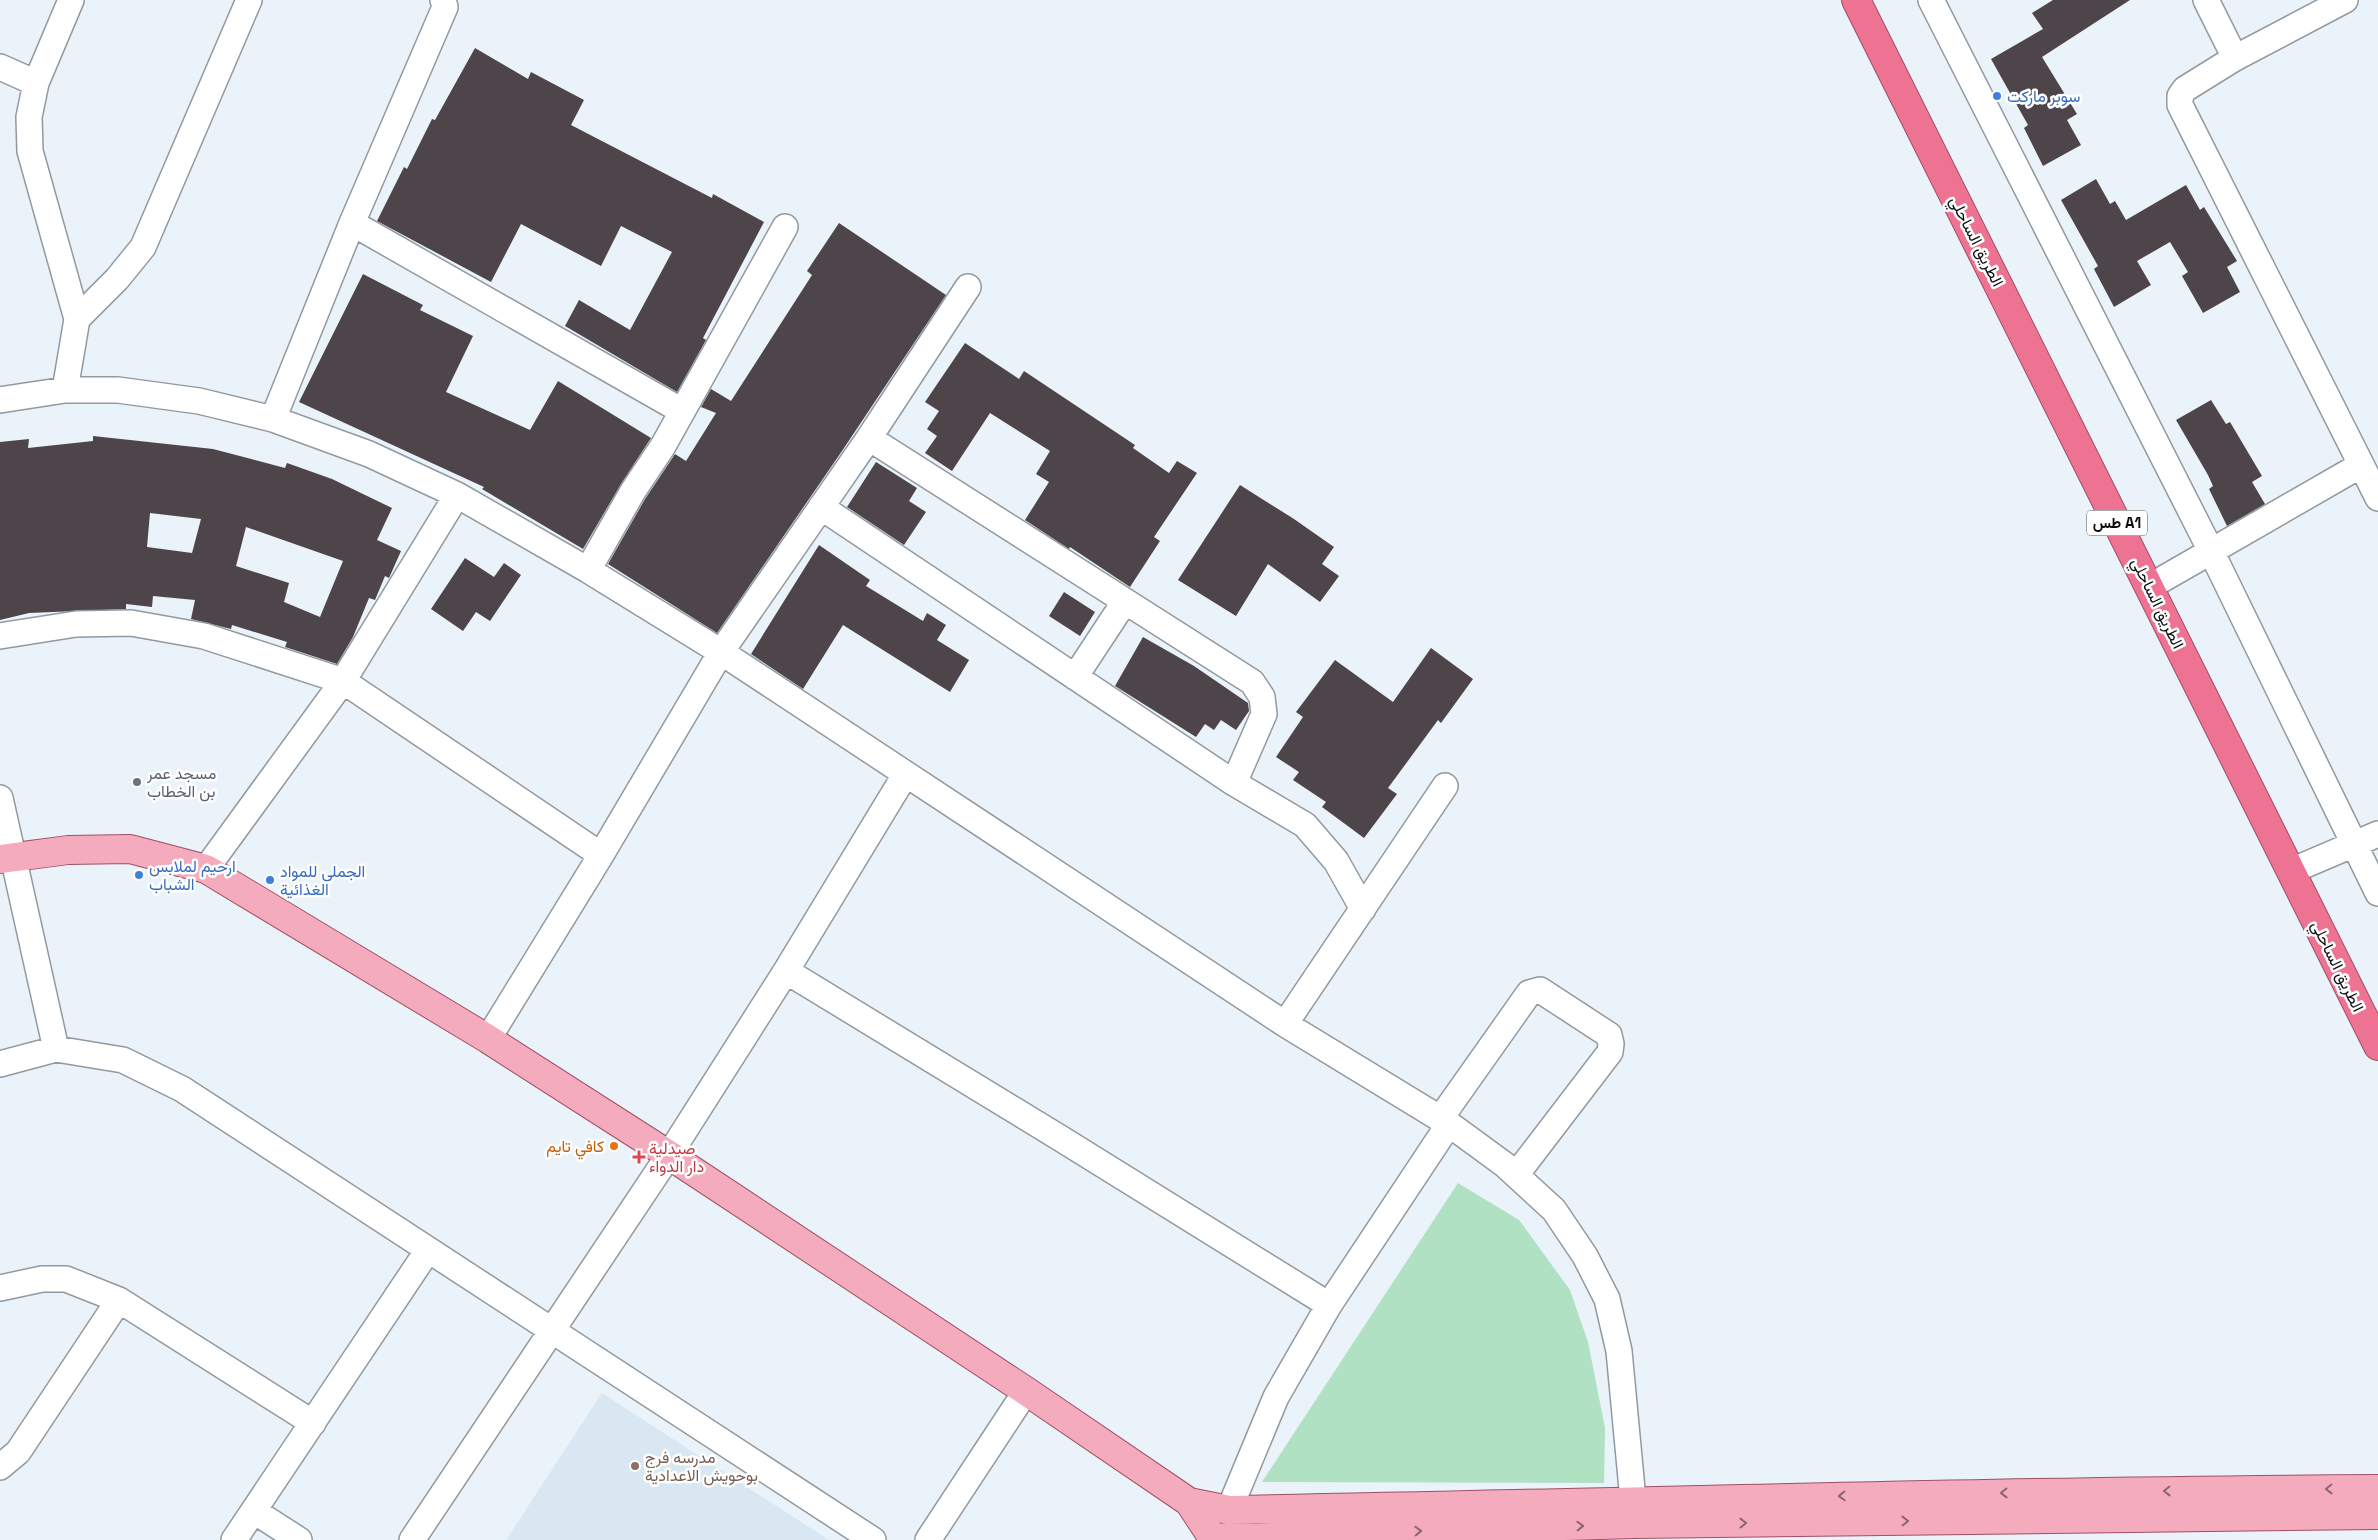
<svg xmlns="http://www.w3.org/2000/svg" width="2378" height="1540" font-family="'Space Grotesk',Vazirmatn,sans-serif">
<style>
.built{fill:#d9e7f3}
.green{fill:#b0e1c3}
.building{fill:#4d454a;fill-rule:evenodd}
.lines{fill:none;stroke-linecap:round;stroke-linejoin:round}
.minor-casing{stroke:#9299a0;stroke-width:28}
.major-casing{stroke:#9f5064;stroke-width:30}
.highway-casing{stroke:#9f5064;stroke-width:30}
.minor{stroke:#fff;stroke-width:25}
.major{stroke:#f5abbe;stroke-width:28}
.highway{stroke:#ee7392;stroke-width:28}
.oneway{stroke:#8c6470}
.shop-dot{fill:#3f7fe0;stroke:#fefefe;stroke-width:2}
.worship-dot{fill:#6b7280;stroke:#fefefe;stroke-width:2}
.food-dot{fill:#e8710a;stroke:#fefefe;stroke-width:2}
.health-dot{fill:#e0444e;stroke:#fefefe;stroke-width:2}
.education-dot{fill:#8d6e63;stroke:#fefefe;stroke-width:2}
.labels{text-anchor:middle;stroke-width:5;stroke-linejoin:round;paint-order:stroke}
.shield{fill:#fefefe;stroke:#545657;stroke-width:1}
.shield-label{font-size:15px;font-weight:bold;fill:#0b0e10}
.shop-label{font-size:16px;fill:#366cbe;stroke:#fefefe;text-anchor:start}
.street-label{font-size:16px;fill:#0b0e10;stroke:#fefefe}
.worship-label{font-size:16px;fill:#5b616d;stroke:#fefefe;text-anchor:start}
.food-label{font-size:16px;fill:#c56008;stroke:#fefefe;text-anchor:end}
.health-label{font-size:16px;fill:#be3a42;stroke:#fefefe;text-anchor:start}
.education-label{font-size:16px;fill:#785e54;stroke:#fefefe;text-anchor:start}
</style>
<rect width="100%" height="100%" fill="#eaf2fa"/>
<path class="built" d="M 602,1393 L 829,1540 L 506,1540 Z"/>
<path class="green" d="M 1458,1183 L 1519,1220 L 1570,1290 L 1588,1342 L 1605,1428 L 1604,1483 L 1262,1482 Z"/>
<path class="building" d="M 2053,0 L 2130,0 L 2042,57 L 2077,114 L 2067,120 L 2081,145 L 2043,166 L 2024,128 L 2028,125 L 1991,59 L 2043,29 L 2032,13 Z
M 475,48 L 528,79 L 531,72 L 584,100 L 571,125 L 712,198 L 713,194 L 764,222 L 703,338 L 706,340 L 677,392 L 565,326 L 579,300 L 630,330 L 672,252 L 621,226 L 601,266 L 521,224 L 491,282 L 377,221 L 404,167 L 407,169 L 432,119 L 435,120 Z
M 2096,179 L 2110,204 L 2115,201 L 2126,220 L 2186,185 L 2200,210 L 2204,207 L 2237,261 L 2227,267 L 2240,292 L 2203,313 L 2182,276 L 2188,272 L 2170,242 L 2137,261 L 2151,285 L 2114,307 L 2094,269 L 2098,266 L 2061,200 Z
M 839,223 L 946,295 L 842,451 L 717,633 L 608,564 L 645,499 L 675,454 L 686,461 L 716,413 L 701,407 L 711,389 L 731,401 L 812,275 L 807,271 Z
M 363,274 L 423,305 L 420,310 L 473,336 L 446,392 L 530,430 L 558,381 L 651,438 L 621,484 L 583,549 L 482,489 L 484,487 L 299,402 Z
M 965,343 L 1019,379 L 1024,371 L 1135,445 L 1133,448 L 1169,473 L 1177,461 L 1197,473 L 1154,537 L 1160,541 L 1130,587 L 1070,547 L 1069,549 L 1025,520 L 1049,482 L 1036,474 L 1050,451 L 990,413 L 952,471 L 925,453 L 937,436 L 927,429 L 939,411 L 925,402 Z
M 2211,400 L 2226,424 L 2230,422 L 2262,476 L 2252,482 L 2265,504 L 2227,526 L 2209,489 L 2213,486 L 2208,475 L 2176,420 Z
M 93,436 L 213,449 L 285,468 L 287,463 L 332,479 L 392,508 L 377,540 L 401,551 L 389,578 L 385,576 L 375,600 L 369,598 L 353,637 L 337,664 L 285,647 L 287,642 L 232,625 L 231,629 L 191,619 L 195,600 L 153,596 L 152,607 L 126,604 L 126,609 L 29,613 L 0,620 L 0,442 L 29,439 L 28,448 L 93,441 ZM 150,513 L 201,519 L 192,553 L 147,547 ZM 246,527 L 343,561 L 320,617 L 284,602 L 289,583 L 236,566 Z
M 876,462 L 917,488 L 909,501 L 926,512 L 904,545 L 847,507 Z
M 1240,485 L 1294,519 L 1334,547 L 1322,564 L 1339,576 L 1320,602 L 1268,564 L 1236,616 L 1178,580 Z
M 819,545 L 870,580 L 866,586 L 923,621 L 927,613 L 946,625 L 937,640 L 969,660 L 950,692 L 843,625 L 803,689 L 751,654 Z
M 465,558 L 494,577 L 504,563 L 521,575 L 490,621 L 476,612 L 463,631 L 431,609 Z
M 1064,592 L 1095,612 L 1080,636 L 1049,616 Z
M 1143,637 L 1194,666 L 1248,703 L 1249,711 L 1236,730 L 1221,720 L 1214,730 L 1205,724 L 1196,737 L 1115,686 Z
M 1431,648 L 1473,679 L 1441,723 L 1438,720 L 1388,788 L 1397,794 L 1364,838 L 1322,807 L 1326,802 L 1293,780 L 1299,772 L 1276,757 L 1303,717 L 1296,712 L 1335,660 L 1393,702 Z"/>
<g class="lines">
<defs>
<path id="minor" d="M 1931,0 L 2212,553 L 2378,893
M 2206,0 L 2235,58
M 2345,0 L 2235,58 L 2185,89 L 2180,96 L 2180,105 L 2378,498
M 0,67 L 36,83
M 352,223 L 682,411
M 77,319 L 117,279 L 143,247 L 249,0
M 65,390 L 77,319 L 30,151 L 29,117 L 36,83 L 71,0
M 0,400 L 65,390 L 118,390 L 199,401 L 273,419 L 369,454 L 457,495 L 588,570 L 721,652 L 1285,1024 L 1449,1124 L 1505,1165 L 1554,1210 L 1585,1256 L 1607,1299 L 1619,1351 L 1635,1521
M 273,419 L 352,223 L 445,7 L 443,0
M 869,438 L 1252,682 L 1262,697 L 1264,714 L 1234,783
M 821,507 L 1234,783 L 1305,825 L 1336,861 L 1363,909
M 588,570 L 633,491 L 663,446 L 785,227
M 2149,587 L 2361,465
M 0,636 L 76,624 L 131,623 L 204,636 L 343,681 L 601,855
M 1075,677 L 1125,601
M 0,798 L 56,1049
M 206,869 L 343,681 L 457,495
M 2291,871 L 2378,834
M 786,971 L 1060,1138 L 1329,1305
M 1285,1024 L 1445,786
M 488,1039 L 601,855 L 721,652 L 869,438 L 968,287
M 0,1064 L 56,1049 L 123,1060 L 182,1089 L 873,1540
M 1440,1119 L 1529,993 L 1540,990 L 1609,1035 L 1611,1044 L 1610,1052 L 1516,1175
M 0,1288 L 42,1279 L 66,1279 L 119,1300 L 313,1423
M 0,1467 L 18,1452 L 119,1300
M 1229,1510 L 1276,1397 L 1329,1305 L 1449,1124
M 254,1511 L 299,1540
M 234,1540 L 428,1250
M 412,1540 L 669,1155 L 786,971 L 905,775
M 928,1540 L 1026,1391"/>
<path id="major" d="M 0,859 L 68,850 L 130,849 L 206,869 L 488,1039 L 669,1155 L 1026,1391 L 1189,1502 L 1212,1537 C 1249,1540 1287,1537 1324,1533 L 1635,1524 L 2378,1515
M 1189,1502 L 1229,1510 C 1612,1503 1995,1491 2378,1489"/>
<path id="highway" d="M 1856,0 L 2378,1046"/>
</defs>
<use href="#minor" class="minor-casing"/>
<use href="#major" class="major-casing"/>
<use href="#highway" class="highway-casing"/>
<use href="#minor" class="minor"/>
<use href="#major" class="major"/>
<use href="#highway" class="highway"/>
</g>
<defs><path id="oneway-chevron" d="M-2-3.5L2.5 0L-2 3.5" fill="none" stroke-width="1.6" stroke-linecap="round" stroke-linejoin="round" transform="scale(1.25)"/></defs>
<g class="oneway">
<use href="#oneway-chevron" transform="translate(2329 1489) rotate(179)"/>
<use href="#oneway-chevron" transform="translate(2167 1491) rotate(179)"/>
<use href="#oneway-chevron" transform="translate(2004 1493) rotate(179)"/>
<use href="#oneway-chevron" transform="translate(1842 1496) rotate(178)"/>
<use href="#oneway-chevron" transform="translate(1905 1521) rotate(-1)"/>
<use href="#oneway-chevron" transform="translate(1743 1523) rotate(-1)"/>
<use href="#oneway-chevron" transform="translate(1580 1526) rotate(-2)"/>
<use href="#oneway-chevron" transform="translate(1418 1531) rotate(-2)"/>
</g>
<g class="shop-dot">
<circle cx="1997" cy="96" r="5"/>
<circle cx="139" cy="875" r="5"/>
<circle cx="270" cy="880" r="5"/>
</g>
<circle class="worship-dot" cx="137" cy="782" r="5"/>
<circle class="food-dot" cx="614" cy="1146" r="5"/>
<path class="health-dot" d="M636.5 1149.5h5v5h5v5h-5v5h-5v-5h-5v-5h5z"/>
<circle class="education-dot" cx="635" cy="1466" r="5"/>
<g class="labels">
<rect class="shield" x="2087" y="510.5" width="60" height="25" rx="4"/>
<g class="shield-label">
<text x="2117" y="528">طس A1</text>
</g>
<g class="shop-label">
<text x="2007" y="102">سوبر ماركت</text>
<text x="149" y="872">ارحيم لملابس<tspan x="149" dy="18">الشباب</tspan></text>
<text x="280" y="877">الجملي للمواد<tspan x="280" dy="18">الغذائية</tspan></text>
</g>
<g class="street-label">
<text transform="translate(1977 241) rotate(63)" y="6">الطريق الساحلي</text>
<text transform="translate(2158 603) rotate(64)" y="6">الطريق الساحلي</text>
<text transform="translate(2338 966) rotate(64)" y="6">الطريق الساحلي</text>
</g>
<g class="worship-label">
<text x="147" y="779">مسجد عمر<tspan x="147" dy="18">بن الخطاب</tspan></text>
</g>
<g class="food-label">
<text x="604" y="1152">كافي تايم</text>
</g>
<g class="health-label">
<text x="649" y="1154">صيدلية<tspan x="649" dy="18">دار الدواء</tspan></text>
</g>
<g class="education-label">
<text x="645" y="1463">مدرسه فرج<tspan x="645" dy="18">بوحويش الاعدادية</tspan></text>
</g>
</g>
</svg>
